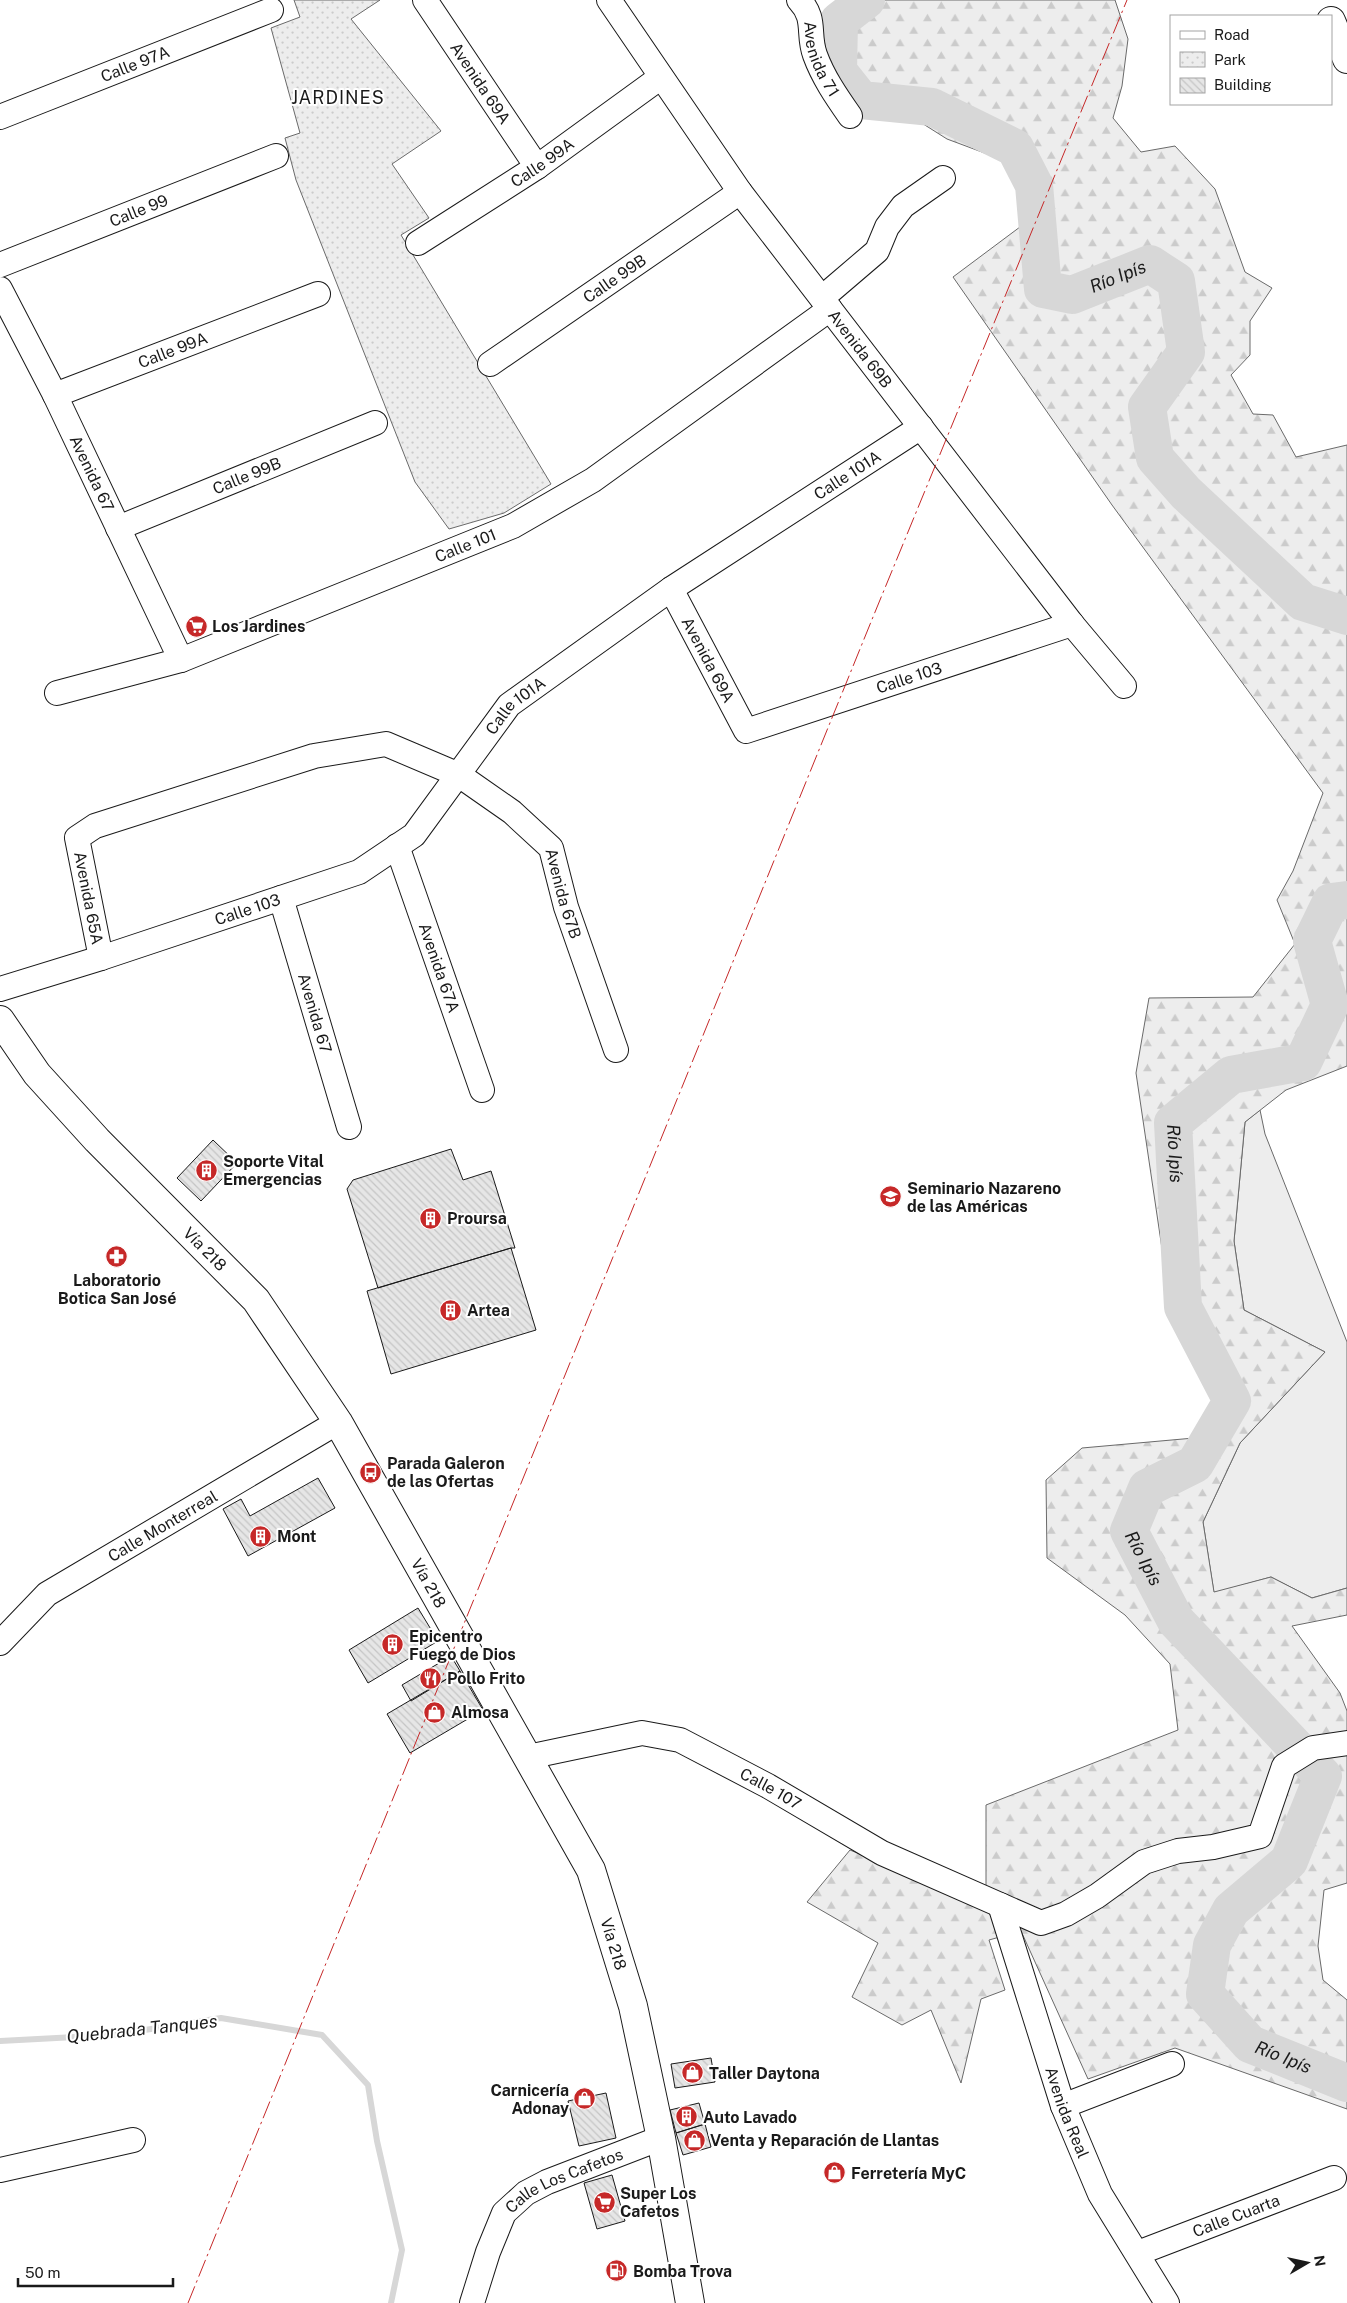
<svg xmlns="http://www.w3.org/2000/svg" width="1347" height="2303" font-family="'Public Sans',sans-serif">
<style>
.grass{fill:#ededed;stroke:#6a6a6a}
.forest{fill:url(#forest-firs);stroke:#6a6a6a}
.park{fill:url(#park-dots);stroke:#6a6a6a}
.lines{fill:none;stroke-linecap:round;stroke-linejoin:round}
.stream{stroke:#d7d7d7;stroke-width:6}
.river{stroke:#d7d7d7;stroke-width:38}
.building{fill:url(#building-back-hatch);stroke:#1a1a1a}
.minor-casing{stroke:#1a1a1a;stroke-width:26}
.major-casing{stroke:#1a1a1a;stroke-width:30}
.minor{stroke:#fff;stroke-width:24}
.major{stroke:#fff;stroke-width:28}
.power{stroke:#c62828;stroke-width:1;stroke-dasharray:18 4 2.5 4;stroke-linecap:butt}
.labels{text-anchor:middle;stroke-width:4;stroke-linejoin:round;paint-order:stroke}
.street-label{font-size:16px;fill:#1a1a1a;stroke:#fff}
.poi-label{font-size:16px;font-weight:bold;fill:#1a1a1a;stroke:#fff;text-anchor:start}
.neighbourhood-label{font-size:18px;letter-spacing:1px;fill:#1a1a1a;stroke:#fff}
.water-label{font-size:18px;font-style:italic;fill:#1a1a1a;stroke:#fff}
</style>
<defs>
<pattern id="forest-firs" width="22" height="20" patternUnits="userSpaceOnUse" patternTransform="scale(1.25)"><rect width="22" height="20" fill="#ededed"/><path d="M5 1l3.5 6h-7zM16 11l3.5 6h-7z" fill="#cbcbcb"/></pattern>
<pattern id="park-dots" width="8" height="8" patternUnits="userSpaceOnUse" patternTransform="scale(1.25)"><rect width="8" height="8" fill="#ededed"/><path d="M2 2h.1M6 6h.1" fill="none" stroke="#cbcbcb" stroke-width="1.8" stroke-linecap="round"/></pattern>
<pattern id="building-back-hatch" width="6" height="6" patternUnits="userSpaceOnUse" patternTransform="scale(1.25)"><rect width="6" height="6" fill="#e6e6e6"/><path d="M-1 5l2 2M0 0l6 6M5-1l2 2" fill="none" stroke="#c5c5c5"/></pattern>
</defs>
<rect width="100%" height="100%" fill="#fff"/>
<path class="grass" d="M 1260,1110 L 1265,1134 L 1347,1342 L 1347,1588 L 1312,1598 L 1271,1577 L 1214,1593 L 1203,1522 L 1240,1443 L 1325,1352 L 1244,1310 L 1234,1241 L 1245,1122 Z"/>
<path class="forest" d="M 885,0 L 1115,0 L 1128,39 L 1122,86 L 1113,118 L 1141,152 L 1175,146 L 1215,189 L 1245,272 L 1272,288 L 1250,321 L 1250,355 L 1231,375 L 1253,414 L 1273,415 L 1296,457 L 1347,445 L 1347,1066 L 1286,1090 L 1245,1122 L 1234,1241 L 1244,1310 L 1325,1352 L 1240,1443 L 1203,1522 L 1214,1592 L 1271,1577 L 1312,1598 L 1347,1588 L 1347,1615 L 1292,1626 L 1340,1693 L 1347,1711 L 1347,1883 L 1324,1890 L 1318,1946 L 1323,1980 L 1347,2000 L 1347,2109 L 1175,2048 L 1088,2079 L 1021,1931 L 989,1940 L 1005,1990 L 981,1999 L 961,2083 L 931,2010 L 902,2025 L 852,1997 L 878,1943 L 807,1902 L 850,1850 L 983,1906 L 986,1887 L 986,1805 L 1178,1730 L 1170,1664 L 1125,1615 L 1047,1558 L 1046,1480 L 1082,1448 L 1194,1438 L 1220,1405 L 1169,1296 L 1136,1073 L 1149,998 L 1253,997 L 1295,944 L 1277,900 L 1293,871 L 1323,793 L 1112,505 L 953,277 L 1028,221 L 1006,161 L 947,139 L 871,91 L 850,70 L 847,27 Z"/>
<path class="park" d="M 294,0 L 380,0 L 351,19 L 441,131 L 392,164 L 429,218 L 401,235 L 551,484 L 504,513 L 449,529 L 415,482 L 296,180 L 285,138 L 300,133 L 271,28 L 300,17 Z"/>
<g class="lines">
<path class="stream" d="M 0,2041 L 113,2035 L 221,2018 L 322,2035 L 368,2085 L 377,2141 L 402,2250 L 391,2303"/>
<g class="river">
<path id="s1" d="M 866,0 L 839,21 L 838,71 L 861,100 L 932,107 L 1015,148 L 1034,185 L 1043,289 L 1072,295 L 1150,264 L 1176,281 L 1186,352 L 1147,407 L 1155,458 L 1186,493 L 1303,602 L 1347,616"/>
<path id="s2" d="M 1347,900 L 1331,902 L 1312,941 L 1330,1005 L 1303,1062 L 1231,1075 L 1173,1123 L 1183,1307 L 1232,1401 L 1195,1464 L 1147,1488 L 1129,1531 L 1176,1621 L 1323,1776 L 1289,1861 L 1231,1910 L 1212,1945 L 1205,1994 L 1250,2044 L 1347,2083"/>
</g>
</g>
<path class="building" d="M 213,1140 L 237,1163 L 201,1201 L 177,1178 Z
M 451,1149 L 463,1180 L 491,1171 L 515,1248 L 511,1248 L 378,1288 L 347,1189 L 353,1180 Z
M 511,1248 L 536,1330 L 391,1374 L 367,1291 Z
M 318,1478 L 335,1508 L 248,1556 L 223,1509 L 241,1499 L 250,1516 Z
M 418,1608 L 438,1641 L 368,1683 L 349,1650 Z
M 451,1656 L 460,1671 L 411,1701 L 402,1685 Z
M 460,1671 L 483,1710 L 410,1753 L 387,1714 Z
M 711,2058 L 715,2082 L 675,2088 L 671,2064 Z
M 606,2093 L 616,2138 L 579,2146 L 568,2101 Z
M 699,2103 L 705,2124 L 676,2133 L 670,2110 Z
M 705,2124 L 711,2147 L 683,2155 L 676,2133 Z
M 612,2175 L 625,2221 L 597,2229 L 584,2183 Z"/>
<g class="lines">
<defs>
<g id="minor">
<path id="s3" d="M 425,0 L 537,167"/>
<path id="s4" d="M 609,0 L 740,192 L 1072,624 L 1124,686"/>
<path id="s5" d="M 799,0 C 817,19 807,33 815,55 C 823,77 836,96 850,116"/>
<path id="s6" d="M 0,117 L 271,10"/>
<path id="s7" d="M 418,243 L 537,167 L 661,77"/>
<path id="s8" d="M 0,265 L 276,156"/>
<path id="s9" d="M 0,289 L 55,395 L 181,660"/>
<path d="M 822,298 L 877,251 L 887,227 L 903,206 L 943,178"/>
<path id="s10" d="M 490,364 L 740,192"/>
<path id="s11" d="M 55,395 L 318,294"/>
<path id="s12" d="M 118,528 L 375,423"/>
<path id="s13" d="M 671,589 L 746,731 L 1072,624"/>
<path id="s14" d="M 57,693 L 181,660 L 513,526 L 593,480 L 830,309"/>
<path id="s15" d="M 397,846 L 482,1090"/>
<path id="s16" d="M 281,898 L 349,1127"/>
<path id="s17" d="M 101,958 L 77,838 L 95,826 L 314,756 L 386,744 L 459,775 L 512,812 L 551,848 L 566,907 L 616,1050"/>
<path id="s18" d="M 0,989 L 101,958 L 359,872 L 414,835 L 509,705 L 671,589 L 921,427"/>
<path id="s19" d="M 0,1643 L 47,1594 L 338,1422"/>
<path id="s20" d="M 528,1757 L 642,1733 L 680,1740 L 768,1786 L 882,1853 L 1041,1923 L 1066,1914 L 1097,1896 L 1144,1862 L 1178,1851 L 1213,1847 L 1260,1836 L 1284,1766 L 1313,1748 L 1347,1743"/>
<path id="s21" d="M 1000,1905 L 1063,2106 L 1100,2194 L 1167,2303"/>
<path d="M 1063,2106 L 1172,2064"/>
<path d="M 0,2170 L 133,2140"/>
<path id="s22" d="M 1138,2253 L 1334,2178"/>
<path id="s23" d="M 472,2303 L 488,2252 L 504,2213 L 526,2193 L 547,2182 L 661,2138"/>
</g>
<g id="major">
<path d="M 1331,21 L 1347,59"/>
<path id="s24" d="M 0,1020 L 37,1074 L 97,1140 L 256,1300 L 338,1422 L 591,1870 L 633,2006 L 661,2138 L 690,2303"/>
</g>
</defs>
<use href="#minor" class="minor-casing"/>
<use href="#major" class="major-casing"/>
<use href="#minor" class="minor"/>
<use href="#major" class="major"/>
<path class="power" d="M 188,2303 L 873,617 L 1127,0"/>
</g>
<defs>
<symbol id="supermarket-disc" viewBox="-11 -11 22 22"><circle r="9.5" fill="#c62828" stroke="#fff"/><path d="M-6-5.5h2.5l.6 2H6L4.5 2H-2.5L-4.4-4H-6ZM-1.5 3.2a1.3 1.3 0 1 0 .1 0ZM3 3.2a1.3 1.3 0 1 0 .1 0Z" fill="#fff"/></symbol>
<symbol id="building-disc" viewBox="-11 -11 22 22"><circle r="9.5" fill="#c62828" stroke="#fff"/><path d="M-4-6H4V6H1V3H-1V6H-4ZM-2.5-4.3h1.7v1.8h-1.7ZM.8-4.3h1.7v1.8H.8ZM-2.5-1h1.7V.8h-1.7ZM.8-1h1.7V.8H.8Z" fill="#fff"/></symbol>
<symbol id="university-disc" viewBox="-11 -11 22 22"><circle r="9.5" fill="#c62828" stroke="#fff"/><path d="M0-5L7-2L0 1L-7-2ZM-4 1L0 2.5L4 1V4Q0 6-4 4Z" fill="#fff"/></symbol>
<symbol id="pharmacy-disc" viewBox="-11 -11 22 22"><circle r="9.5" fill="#c62828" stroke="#fff"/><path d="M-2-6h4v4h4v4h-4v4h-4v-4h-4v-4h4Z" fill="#fff"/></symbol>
<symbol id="bus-disc" viewBox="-11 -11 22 22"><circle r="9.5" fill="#c62828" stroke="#fff"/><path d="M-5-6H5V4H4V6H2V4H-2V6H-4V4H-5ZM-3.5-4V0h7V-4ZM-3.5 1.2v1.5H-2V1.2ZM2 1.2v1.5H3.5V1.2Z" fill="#fff"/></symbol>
<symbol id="restaurant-disc" viewBox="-11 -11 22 22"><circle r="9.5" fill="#c62828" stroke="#fff"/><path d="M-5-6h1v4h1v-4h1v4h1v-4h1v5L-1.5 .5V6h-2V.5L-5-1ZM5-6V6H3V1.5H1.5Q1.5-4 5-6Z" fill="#fff"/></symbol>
<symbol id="shop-disc" viewBox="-11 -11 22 22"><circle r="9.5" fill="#c62828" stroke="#fff"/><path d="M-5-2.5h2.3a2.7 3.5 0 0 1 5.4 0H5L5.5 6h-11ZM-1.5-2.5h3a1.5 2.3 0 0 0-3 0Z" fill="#fff"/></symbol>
<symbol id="fuel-disc" viewBox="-11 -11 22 22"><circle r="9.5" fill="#c62828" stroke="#fff"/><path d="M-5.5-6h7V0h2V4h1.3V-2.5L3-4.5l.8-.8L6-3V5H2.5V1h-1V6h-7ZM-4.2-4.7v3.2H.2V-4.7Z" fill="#fff"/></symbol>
</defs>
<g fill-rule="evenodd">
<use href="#supermarket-disc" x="184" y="614" width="25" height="25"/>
<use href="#building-disc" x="194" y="1158" width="25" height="25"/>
<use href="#university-disc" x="878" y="1184" width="25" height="25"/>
<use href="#building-disc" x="418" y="1206" width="25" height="25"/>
<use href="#pharmacy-disc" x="104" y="1244" width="25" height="25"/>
<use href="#building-disc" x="438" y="1298" width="25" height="25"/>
<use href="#bus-disc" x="358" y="1460" width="25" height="25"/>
<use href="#building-disc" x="248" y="1524" width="25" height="25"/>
<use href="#building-disc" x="380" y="1632" width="25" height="25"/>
<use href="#restaurant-disc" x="418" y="1666" width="25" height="25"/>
<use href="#shop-disc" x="422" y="1700" width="25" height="25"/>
<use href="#shop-disc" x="680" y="2060" width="25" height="25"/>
<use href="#shop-disc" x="572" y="2086" width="25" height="25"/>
<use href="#building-disc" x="674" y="2104" width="25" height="25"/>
<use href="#shop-disc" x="682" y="2128" width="25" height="25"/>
<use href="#shop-disc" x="822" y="2160" width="25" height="25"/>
<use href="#supermarket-disc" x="592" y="2190" width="25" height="25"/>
<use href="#fuel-disc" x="604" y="2258" width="25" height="25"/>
</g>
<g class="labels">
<g class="street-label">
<text dy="6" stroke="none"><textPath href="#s5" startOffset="64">Avenida 71</textPath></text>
<text dy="6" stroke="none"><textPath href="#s6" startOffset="145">Calle 97A</textPath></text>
<text dy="6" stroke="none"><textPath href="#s3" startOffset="100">Avenida 69A</textPath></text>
<text dy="6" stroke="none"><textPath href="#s7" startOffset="148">Calle 99A</textPath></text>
<text dy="6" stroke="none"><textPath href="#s8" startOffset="149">Calle 99</textPath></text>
<text dy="6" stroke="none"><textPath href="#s10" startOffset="151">Calle 99B</textPath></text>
<text dy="6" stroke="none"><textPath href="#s4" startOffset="430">Avenida 69B</textPath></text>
<text dy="6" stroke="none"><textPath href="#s11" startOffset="126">Calle 99A</textPath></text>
<text dy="6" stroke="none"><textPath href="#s9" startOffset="206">Avenida 67</textPath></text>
<text dy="6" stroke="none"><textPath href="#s12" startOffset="139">Calle 99B</textPath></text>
<text dy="6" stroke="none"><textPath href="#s18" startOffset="1014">Calle 101A</textPath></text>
<text dy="6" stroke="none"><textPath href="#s14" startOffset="435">Calle 101</textPath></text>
<text dy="6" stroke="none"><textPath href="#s13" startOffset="80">Avenida 69A</textPath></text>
<text dy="6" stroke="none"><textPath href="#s13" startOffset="332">Calle 103</textPath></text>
<text dy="6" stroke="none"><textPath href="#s18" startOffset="609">Calle 101A</textPath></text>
<text dy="6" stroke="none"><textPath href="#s17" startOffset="691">Avenida 67B</textPath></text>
<text transform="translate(89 898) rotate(79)" y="6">Avenida 65A</text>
<text dy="6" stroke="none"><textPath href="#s18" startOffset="260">Calle 103</textPath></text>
<text dy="6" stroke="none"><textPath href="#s15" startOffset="129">Avenida 67A</textPath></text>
<text dy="6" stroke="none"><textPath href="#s16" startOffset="120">Avenida 67</textPath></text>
<text dy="6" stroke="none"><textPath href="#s24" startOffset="308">Vía 218</textPath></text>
<text dy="6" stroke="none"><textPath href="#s19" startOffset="202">Calle Monterreal</textPath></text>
<text dy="6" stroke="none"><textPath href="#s24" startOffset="712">Vía 218</textPath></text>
<text dy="6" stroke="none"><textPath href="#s20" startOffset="258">Calle 107</textPath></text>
<text dy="6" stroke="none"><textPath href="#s24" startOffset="1119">Vía 218</textPath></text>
<text dy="6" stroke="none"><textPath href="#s21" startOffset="218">Avenida Real</textPath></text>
<text dy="6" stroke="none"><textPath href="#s23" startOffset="165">Calle Los Cafetos</textPath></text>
<text dy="6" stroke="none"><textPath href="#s22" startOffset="105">Calle Cuarta</textPath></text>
</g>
<g class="poi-label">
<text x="212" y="632">Los Jardines</text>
<text x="223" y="1167">Soporte Vital<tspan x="223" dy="18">Emergencias</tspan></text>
<text x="907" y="1194">Seminario Nazareno<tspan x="907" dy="18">de las Américas</tspan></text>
<text x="447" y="1224">Proursa</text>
<text x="117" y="1286" text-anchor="middle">Laboratorio<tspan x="117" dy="18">Botica San José</tspan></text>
<text x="467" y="1316">Artea</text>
<text x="387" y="1469">Parada Galeron<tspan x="387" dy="18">de las Ofertas</tspan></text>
<text x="277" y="1542">Mont</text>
<text x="409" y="1642">Epicentro<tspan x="409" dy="18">Fuego de Dios</tspan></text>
<text x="447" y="1684">Pollo Frito</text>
<text x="451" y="1718">Almosa</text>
<text x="709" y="2079">Taller Daytona</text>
<text x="569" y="2096" text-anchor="end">Carnicería<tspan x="569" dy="18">Adonay</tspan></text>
<text x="703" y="2123">Auto Lavado</text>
<text x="710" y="2146">Venta y Reparación de Llantas</text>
<text x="851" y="2179">Ferretería MyC</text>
<text x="620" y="2199">Super Los<tspan x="620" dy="18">Cafetos</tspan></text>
<text x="633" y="2277">Bomba Trova</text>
</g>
<g class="neighbourhood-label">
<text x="338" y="104">JARDINES</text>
</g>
<g class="water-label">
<text dy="6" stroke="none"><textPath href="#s1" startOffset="510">Río Ipís</textPath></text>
<text dy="6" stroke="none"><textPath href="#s2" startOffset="368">Río Ipís</textPath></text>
<text dy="6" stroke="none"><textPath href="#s2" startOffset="832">Río Ipís</textPath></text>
<text transform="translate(142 2029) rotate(-6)" y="6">Quebrada Tanques</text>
<text dy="6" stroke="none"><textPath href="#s2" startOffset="1476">Río Ipís</textPath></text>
</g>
</g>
<rect x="1170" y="15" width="162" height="90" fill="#ffffff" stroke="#a3a3a3"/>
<rect x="1180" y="31" width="25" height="8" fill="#ffffff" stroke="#a3a3a3"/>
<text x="1214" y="40" font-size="15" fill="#1a1a1a">Road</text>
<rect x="1180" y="52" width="25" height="15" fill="url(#park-dots)" stroke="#a3a3a3"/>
<text x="1214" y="65" font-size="15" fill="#1a1a1a">Park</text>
<rect x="1180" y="78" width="25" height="15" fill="url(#building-back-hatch)" stroke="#a3a3a3"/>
<text x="1214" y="90" font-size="15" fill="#1a1a1a">Building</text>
<g transform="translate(1307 2263) rotate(81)" stroke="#ffffff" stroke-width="4" paint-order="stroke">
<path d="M0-4L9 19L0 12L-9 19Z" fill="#1a1a1a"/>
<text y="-8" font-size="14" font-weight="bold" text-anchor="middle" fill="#1a1a1a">N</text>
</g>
<path d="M18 2278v8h155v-8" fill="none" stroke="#1a1a1a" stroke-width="2.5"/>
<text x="25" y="2278" font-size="15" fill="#1a1a1a" stroke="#ffffff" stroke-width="4" paint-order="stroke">50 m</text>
</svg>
